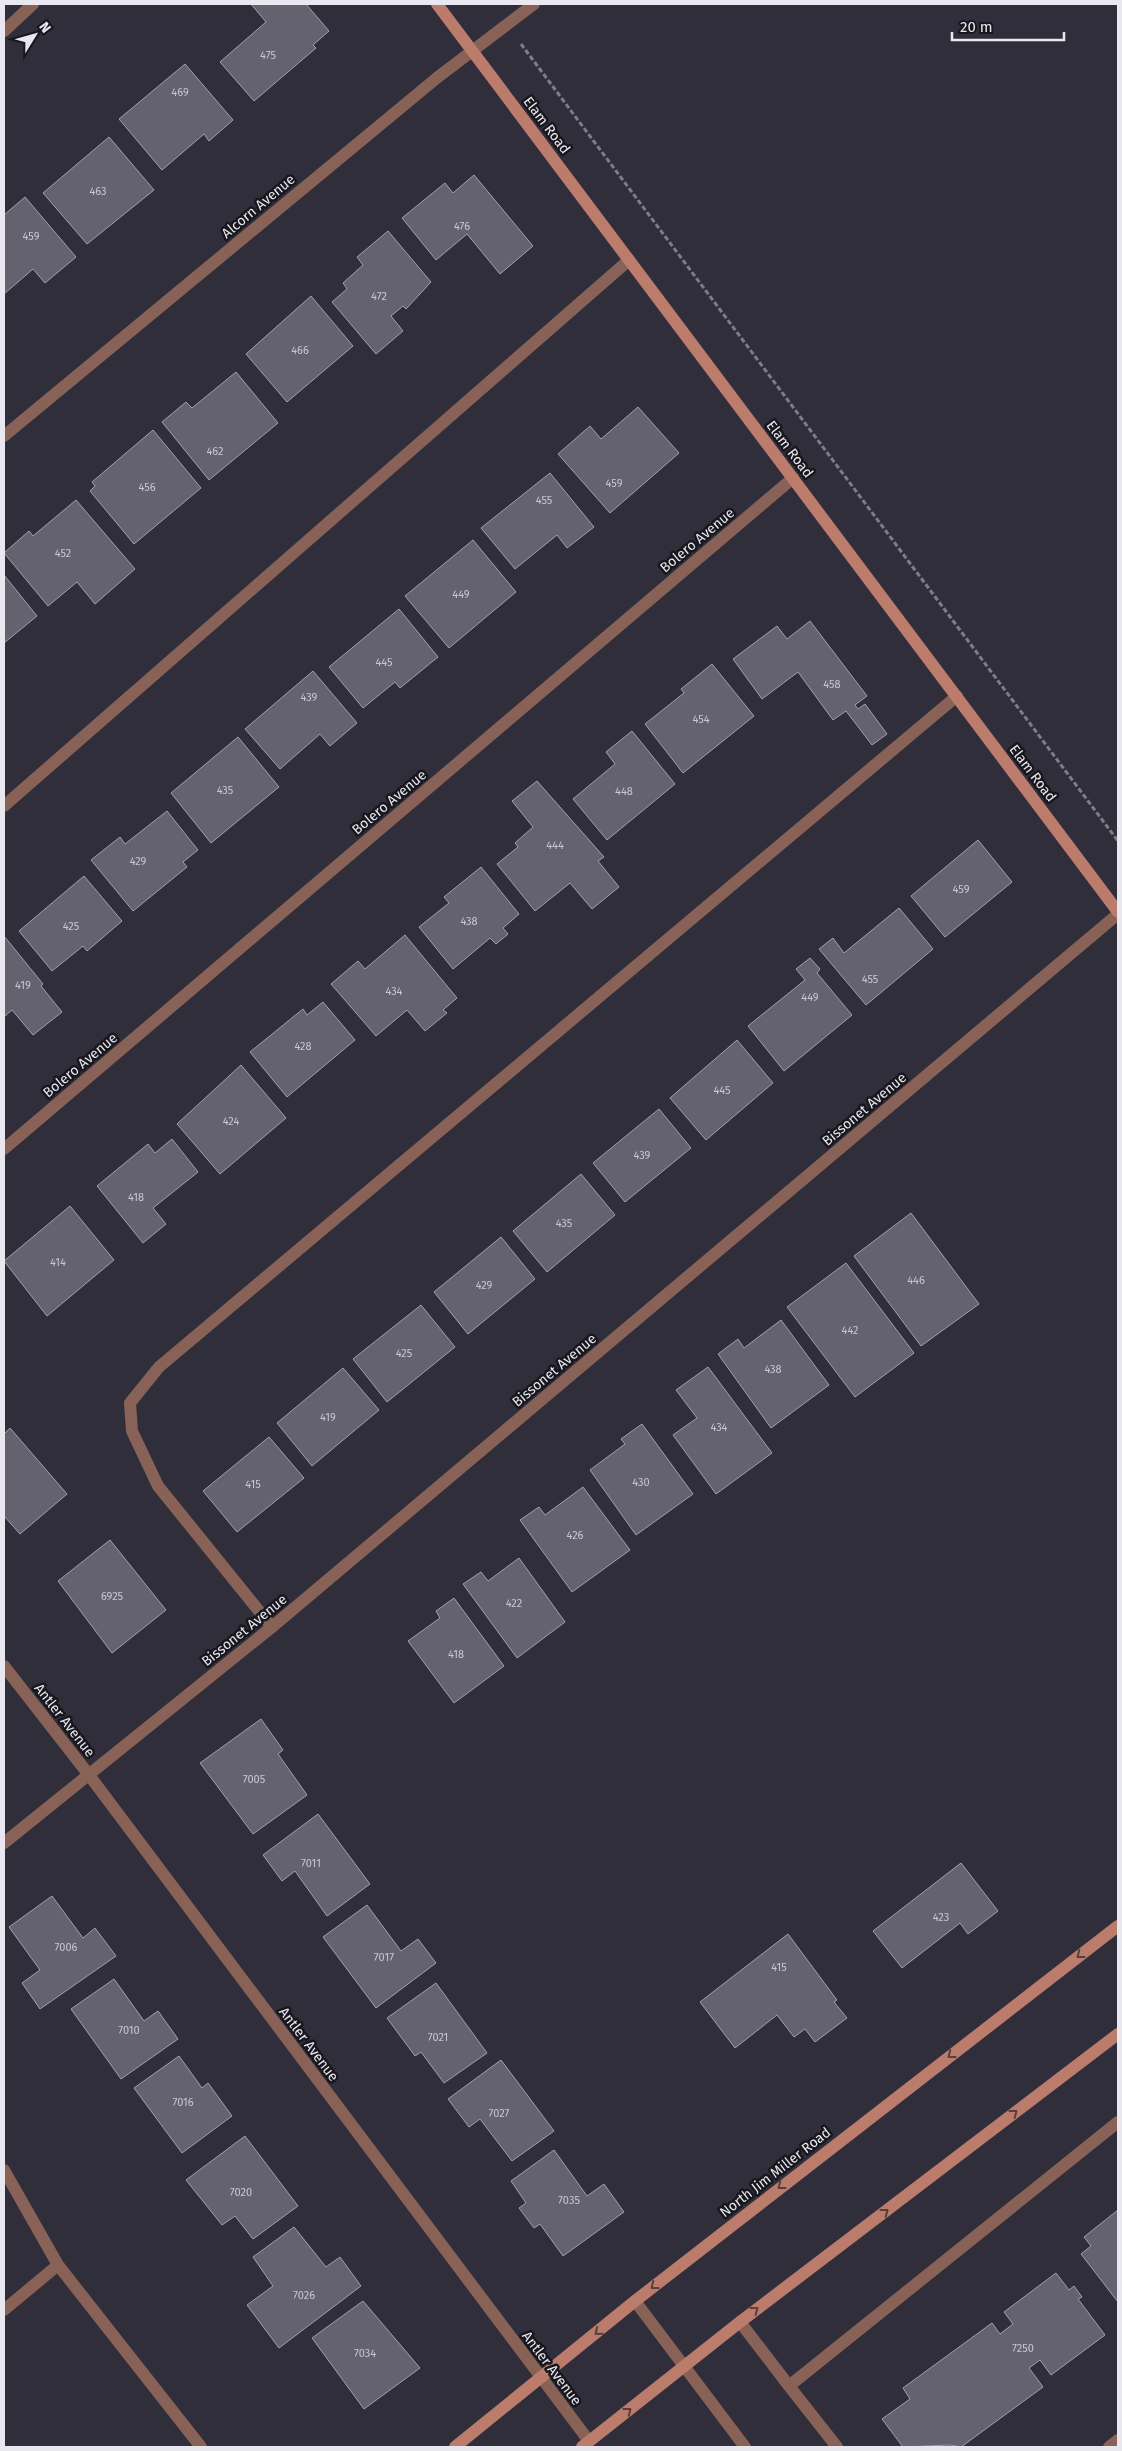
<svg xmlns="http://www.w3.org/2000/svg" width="1122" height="2451" font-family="'Fira Sans',sans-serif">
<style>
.building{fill:#656270;stroke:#a29faf}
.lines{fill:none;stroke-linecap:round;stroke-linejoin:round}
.path{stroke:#7e7c87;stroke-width:3;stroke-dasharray:5 2.5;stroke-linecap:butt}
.lane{stroke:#896257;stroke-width:12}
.street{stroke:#896257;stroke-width:12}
.secondary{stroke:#bb7c6c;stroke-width:12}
.oneway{stroke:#593f3d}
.labels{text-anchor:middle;stroke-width:5;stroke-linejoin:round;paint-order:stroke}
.number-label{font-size:11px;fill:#c8c6d0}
.street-label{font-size:14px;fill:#e9e8f0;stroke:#18171d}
</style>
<rect width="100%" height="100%" fill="#312e3b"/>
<path class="building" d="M 251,4 L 306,4 L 329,31 L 313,45 L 316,48 L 254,101 L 220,62 L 266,22 Z
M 185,64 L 233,120 L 209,141 L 204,134 L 162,170 L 119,119 Z
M 109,137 L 154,190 L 87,244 L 43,193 Z
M 474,175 L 533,246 L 500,274 L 467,234 L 436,260 L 402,218 L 445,183 L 453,193 Z
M 25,197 L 76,257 L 45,283 L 33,269 L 4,294 L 4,215 Z
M 388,231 L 431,282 L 406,309 L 403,306 L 391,316 L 403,331 L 376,354 L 332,302 L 347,289 L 343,283 L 363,265 L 357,257 Z
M 311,296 L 353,346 L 287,402 L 246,354 Z
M 236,372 L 278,423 L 209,480 L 162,422 L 186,402 L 192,408 Z
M 638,407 L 679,453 L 610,513 L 558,454 L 590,426 L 601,439 Z
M 153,430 L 201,488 L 134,544 L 90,491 L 95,486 L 92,482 Z
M 550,473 L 594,527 L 567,548 L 557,535 L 515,569 L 481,528 Z
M 76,500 L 135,569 L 95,604 L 77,582 L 48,606 L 4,553 L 29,531 L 33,536 Z
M 473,540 L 516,592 L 449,648 L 405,596 Z
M 4,575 L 37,616 L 4,643 Z
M 399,609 L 438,657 L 400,688 L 395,682 L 363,708 L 329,667 Z
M 810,621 L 867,696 L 855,705 L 858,709 L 865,704 L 887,734 L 872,745 L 846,711 L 833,720 L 798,672 L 762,699 L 733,659 L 777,626 L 787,639 Z
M 712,664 L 754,716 L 683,773 L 645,724 L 684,693 L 681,689 Z
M 313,671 L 357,723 L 330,746 L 320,734 L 280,769 L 245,729 Z
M 632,731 L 675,784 L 607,840 L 573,799 L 615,764 L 606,752 Z
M 238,737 L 279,787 L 211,843 L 171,793 Z
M 537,781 L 604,857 L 598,861 L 619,887 L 592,909 L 570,883 L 535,911 L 497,864 L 518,847 L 515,843 L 533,827 L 512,801 Z
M 167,811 L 198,850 L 183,862 L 187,867 L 133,911 L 91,860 L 120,837 L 125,844 Z
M 978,840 L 1012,882 L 945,937 L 911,896 Z
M 481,867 L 519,914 L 503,928 L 508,934 L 496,944 L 490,938 L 453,969 L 419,927 L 449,903 L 444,897 Z
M 84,876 L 122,921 L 87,951 L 83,946 L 52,971 L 19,931 Z
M 899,908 L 933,949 L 866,1005 L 819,949 L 833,938 L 844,953 Z
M 405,935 L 457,998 L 443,1010 L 447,1013 L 425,1031 L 407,1010 L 376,1036 L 331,984 L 358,961 L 365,969 Z
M 4,936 L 43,984 L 41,986 L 62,1012 L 33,1035 L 12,1010 L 4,1017 Z
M 810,958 L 820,969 L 817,973 L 852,1015 L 784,1071 L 748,1026 L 805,980 L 796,969 Z
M 323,1002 L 355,1040 L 287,1097 L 250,1052 L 303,1009 L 307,1015 Z
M 737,1040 L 773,1083 L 706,1140 L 670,1098 Z
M 241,1065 L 286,1118 L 220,1174 L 177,1124 Z
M 659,1109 L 691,1148 L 625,1202 L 593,1163 Z
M 172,1139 L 198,1172 L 153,1208 L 166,1224 L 143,1243 L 97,1186 L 148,1144 L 155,1153 Z
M 581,1174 L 615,1215 L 547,1272 L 513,1231 Z
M 70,1206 L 114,1260 L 47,1316 L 4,1261 Z
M 911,1213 L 979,1304 L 921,1346 L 854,1256 Z
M 501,1237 L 535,1279 L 468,1334 L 434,1292 Z
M 846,1263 L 914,1353 L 855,1397 L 787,1307 Z
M 421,1305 L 455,1347 L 387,1402 L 353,1359 Z
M 781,1320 L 829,1385 L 771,1428 L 718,1354 L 738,1339 L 744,1348 Z
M 708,1367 L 772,1453 L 716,1494 L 673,1435 L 697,1418 L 676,1390 Z
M 343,1368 L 379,1410 L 312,1466 L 277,1423 Z
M 642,1424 L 693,1494 L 636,1535 L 590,1470 L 625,1444 L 621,1439 Z
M 10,1428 L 67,1494 L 20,1534 L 4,1516 L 4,1434 Z
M 269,1437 L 304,1478 L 237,1532 L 203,1491 Z
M 583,1487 L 630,1550 L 572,1592 L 520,1520 L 539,1507 L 545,1515 Z
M 110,1540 L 166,1610 L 112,1653 L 58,1581 Z
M 519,1558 L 565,1622 L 517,1658 L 463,1584 L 481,1572 L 488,1581 Z
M 454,1598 L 504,1666 L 454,1703 L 408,1641 L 440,1618 L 436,1611 Z
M 261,1719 L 283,1750 L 278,1754 L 307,1795 L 253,1834 L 200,1763 Z
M 318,1814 L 370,1884 L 327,1916 L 295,1871 L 282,1881 L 263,1855 Z
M 961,1863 L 998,1911 L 968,1934 L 960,1923 L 902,1968 L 873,1931 Z
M 52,1896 L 83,1938 L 95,1928 L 116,1956 L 40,2009 L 22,1983 L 40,1970 L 9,1927 Z
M 367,1905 L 401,1951 L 418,1939 L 436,1963 L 376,2008 L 323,1937 Z
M 788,1934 L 837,2000 L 834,2002 L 847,2018 L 815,2042 L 805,2029 L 794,2037 L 777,2015 L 735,2048 L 700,2002 Z
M 114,1979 L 144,2021 L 158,2011 L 178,2039 L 121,2079 L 71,2009 Z
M 436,1983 L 487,2053 L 444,2083 L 421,2052 L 415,2056 L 387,2018 Z
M 179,2056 L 202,2088 L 208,2083 L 232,2116 L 182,2153 L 134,2088 Z
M 501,2060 L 554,2131 L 512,2161 L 480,2119 L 469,2127 L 448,2099 Z
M 245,2136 L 298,2206 L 253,2239 L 235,2216 L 222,2225 L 186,2180 Z
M 554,2150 L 587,2196 L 604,2184 L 624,2212 L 563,2256 L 540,2224 L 534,2228 L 519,2208 L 526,2203 L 511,2181 Z
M 1118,2210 L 1118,2302 L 1081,2254 L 1091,2246 L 1084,2237 Z
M 294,2227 L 326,2267 L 340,2257 L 361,2286 L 279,2348 L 247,2305 L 273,2286 L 253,2257 Z
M 1056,2273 L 1069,2290 L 1074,2286 L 1082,2297 L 1078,2299 L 1105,2335 L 1051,2375 L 1040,2360 L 1029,2368 L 1043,2387 L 961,2447 L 950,2445 L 903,2447 L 882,2419 L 910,2399 L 903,2388 L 992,2323 L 1000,2334 L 1013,2324 L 1004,2312 Z
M 363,2301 L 420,2368 L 364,2409 L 312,2338 Z"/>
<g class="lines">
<path class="path" d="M 521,44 L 1118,841"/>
<path class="lane" d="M 4,31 L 33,4
M 4,806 L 629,260
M 272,1627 L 158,1486 L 132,1431 L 130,1403 L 159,1367 L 957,696
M 4,2170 L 58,2265 L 201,2447
M 635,2301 L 745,2447
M 4,2310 L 58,2265
M 740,2322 L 789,2386
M 837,2447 L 789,2386 L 1118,2122
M 1109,2447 L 1118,2440"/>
<path class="street" d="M 4,436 L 438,77 L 534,4
M 4,1149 L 793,478
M 4,1666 L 89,1775 L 589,2441
M 4,1843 L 272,1627 L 1118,914"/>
<path class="secondary" d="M 437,4 L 1118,912
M 455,2447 L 635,2301 L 1118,1926
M 582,2447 L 740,2322 L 1118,2034"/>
</g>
<defs><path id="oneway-chevron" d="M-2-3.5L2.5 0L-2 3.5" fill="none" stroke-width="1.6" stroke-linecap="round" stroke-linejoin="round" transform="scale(1.25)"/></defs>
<g class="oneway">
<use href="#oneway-chevron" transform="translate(1080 1955) rotate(142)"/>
<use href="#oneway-chevron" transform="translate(951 2055) rotate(142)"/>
<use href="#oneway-chevron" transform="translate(1014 2113) rotate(-37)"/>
<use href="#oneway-chevron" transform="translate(781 2186) rotate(142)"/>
<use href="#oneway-chevron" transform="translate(885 2212) rotate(-37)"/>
<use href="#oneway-chevron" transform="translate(654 2286) rotate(142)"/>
<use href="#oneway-chevron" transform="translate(755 2310) rotate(-37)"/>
<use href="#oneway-chevron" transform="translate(598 2332) rotate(140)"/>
<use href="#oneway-chevron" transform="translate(628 2411) rotate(-38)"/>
</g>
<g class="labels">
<g class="number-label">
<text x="268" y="59">475</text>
<text x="180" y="96">469</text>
<text x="98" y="195">463</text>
<text x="462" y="230">476</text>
<text x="31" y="240">459</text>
<text x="379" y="300">472</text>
<text x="300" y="354">466</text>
<text x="215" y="455">462</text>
<text x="614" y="487">459</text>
<text x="147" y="491">456</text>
<text x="544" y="504">455</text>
<text x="63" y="557">452</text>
<text x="461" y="598">449</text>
<text x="384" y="666">445</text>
<text x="832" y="688">458</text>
<text x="309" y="701">439</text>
<text x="701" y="723">454</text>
<text x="225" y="794">435</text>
<text x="624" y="795">448</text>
<text x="555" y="849">444</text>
<text x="138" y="865">429</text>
<text x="961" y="893">459</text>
<text x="469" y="925">438</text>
<text x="71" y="930">425</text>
<text x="870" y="983">455</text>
<text x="23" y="989">419</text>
<text x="394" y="995">434</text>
<text x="810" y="1001">449</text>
<text x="303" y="1050">428</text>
<text x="722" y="1094">445</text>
<text x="231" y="1125">424</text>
<text x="642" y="1159">439</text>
<text x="136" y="1201">418</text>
<text x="564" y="1227">435</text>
<text x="58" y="1266">414</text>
<text x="916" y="1284">446</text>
<text x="484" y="1289">429</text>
<text x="850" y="1334">442</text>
<text x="404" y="1357">425</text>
<text x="773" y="1373">438</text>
<text x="328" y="1421">419</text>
<text x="719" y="1431">434</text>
<text x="641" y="1486">430</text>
<text x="253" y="1488">415</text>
<text x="575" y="1539">426</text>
<text x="112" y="1600">6925</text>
<text x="514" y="1607">422</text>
<text x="456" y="1658">418</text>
<text x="254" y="1783">7005</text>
<text x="311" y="1867">7011</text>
<text x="941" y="1921">423</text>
<text x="66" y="1951">7006</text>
<text x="384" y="1961">7017</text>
<text x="779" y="1971">415</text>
<text x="129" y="2034">7010</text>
<text x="438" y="2041">7021</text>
<text x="183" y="2106">7016</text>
<text x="499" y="2117">7027</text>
<text x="241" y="2196">7020</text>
<text x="569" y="2204">7035</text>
<text x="304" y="2299">7026</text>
<text x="1023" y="2352">7250</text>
<text x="365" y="2357">7034</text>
</g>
<g class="street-label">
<text transform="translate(547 125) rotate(53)" y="5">Elam Road</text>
<text transform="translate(258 206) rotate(-40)" y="5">Alcorn Avenue</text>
<text transform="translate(790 449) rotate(53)" y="5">Elam Road</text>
<text transform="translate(697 540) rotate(-40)" y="5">Bolero Avenue</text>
<text transform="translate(1033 773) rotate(53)" y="5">Elam Road</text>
<text transform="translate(389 802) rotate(-40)" y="5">Bolero Avenue</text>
<text transform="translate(80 1065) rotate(-40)" y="5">Bolero Avenue</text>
<text transform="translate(864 1109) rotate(-40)" y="5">Bissonet Avenue</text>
<text transform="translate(554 1370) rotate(-40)" y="5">Bissonet Avenue</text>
<text transform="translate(244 1630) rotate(-39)" y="5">Bissonet Avenue</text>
<text transform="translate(65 1720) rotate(52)" y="5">Antler Avenue</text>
<text transform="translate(309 2044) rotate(53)" y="5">Antler Avenue</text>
<text transform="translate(775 2172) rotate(-38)" y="5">North Jim Miller Road</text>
<text transform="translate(552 2368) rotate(53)" y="5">Antler Avenue</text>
</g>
</g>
<rect width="1122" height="2451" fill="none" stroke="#e9e8f0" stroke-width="10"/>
<g transform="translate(35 35) rotate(53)" stroke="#18171d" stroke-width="4" paint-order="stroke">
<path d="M0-4L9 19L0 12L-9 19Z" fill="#e9e8f0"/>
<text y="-8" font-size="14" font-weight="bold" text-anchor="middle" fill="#e9e8f0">N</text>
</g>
<path d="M952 32v8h112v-8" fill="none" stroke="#e9e8f0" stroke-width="2.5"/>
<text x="960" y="32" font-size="15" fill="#e9e8f0" stroke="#18171d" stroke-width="4" paint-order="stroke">20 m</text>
</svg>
